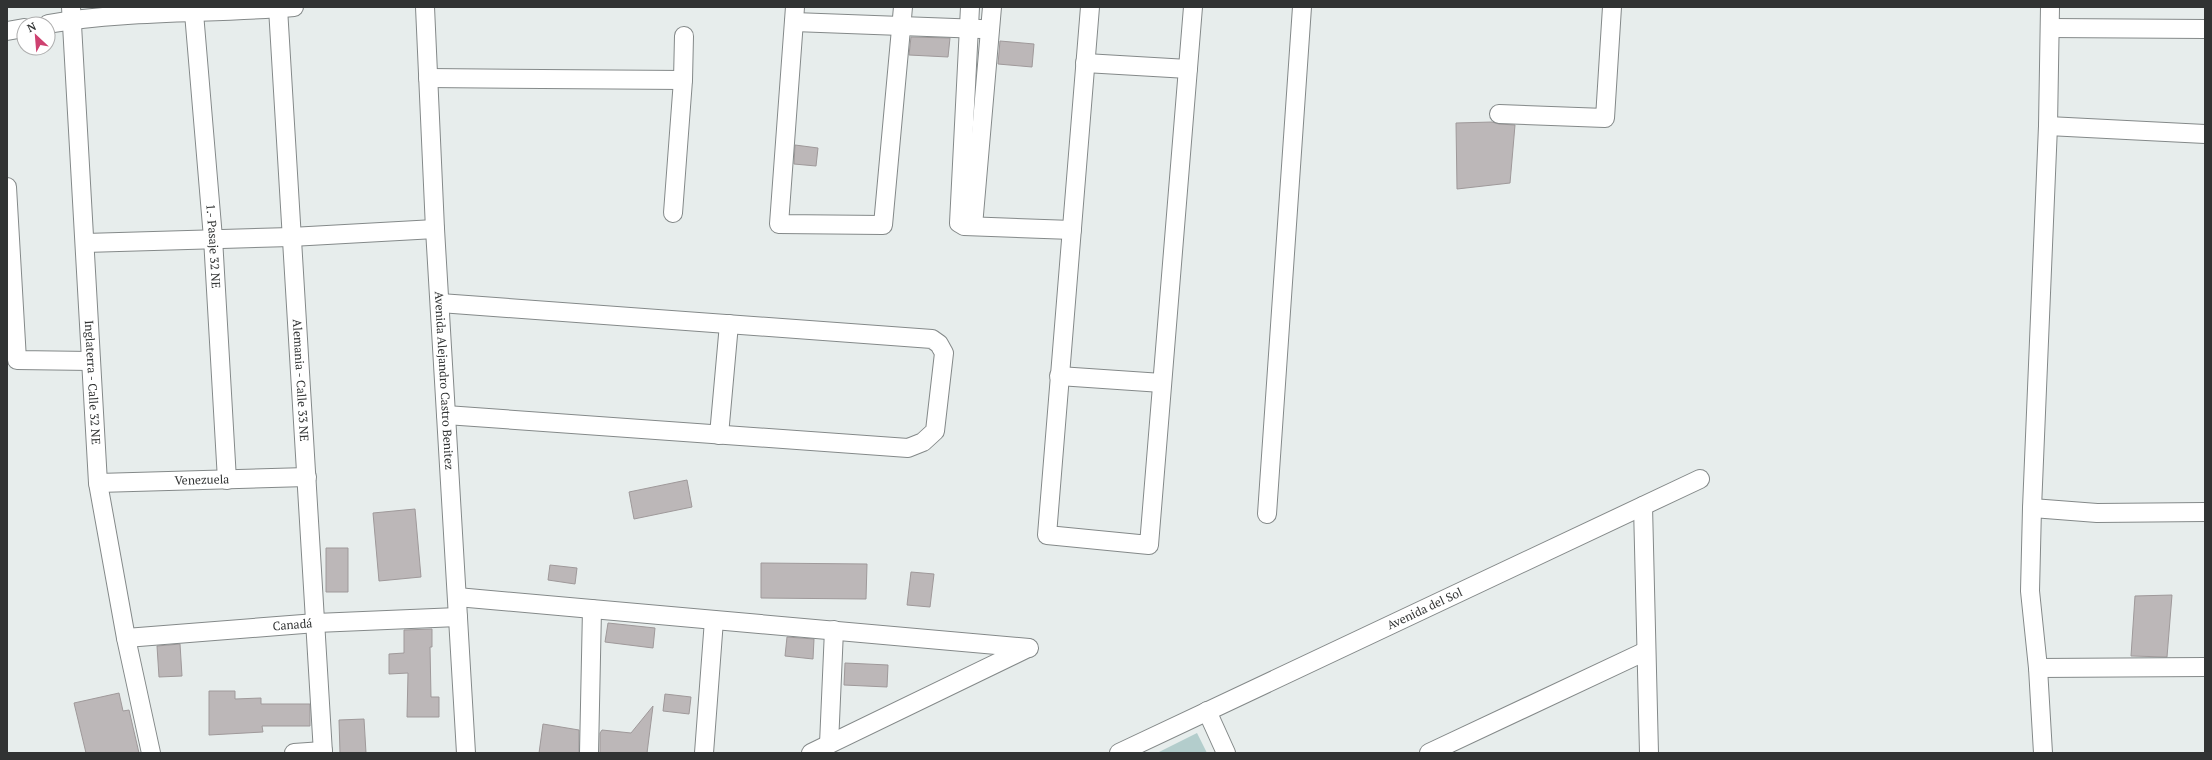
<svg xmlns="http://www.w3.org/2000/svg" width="2212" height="760" font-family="'PT Serif',serif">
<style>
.green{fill:#b3cdcc}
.building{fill:#bcb7b8;stroke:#9f999a}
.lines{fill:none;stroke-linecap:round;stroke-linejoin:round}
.minor-casing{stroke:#848989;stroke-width:20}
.minor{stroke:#fff;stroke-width:18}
.labels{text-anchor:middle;stroke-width:3.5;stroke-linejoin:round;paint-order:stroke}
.street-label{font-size:12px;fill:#313333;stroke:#fff}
</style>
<rect width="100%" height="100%" fill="#e7edec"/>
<path class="green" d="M 1197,733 L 1207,753 L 1157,753 Z"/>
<path class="building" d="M 911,37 L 950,38 L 948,57 L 909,55 Z
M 1000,41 L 1034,44 L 1032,67 L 998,64 Z
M 1492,122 L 1499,124 L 1515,125 L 1510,183 L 1457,189 L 1456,123 Z
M 795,145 L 818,148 L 816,166 L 794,164 Z
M 687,480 L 692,507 L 634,519 L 629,492 Z
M 415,509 L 421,577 L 379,581 L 373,513 Z
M 326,548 L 348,548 L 348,592 L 326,592 Z
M 761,563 L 867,564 L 866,599 L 761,598 Z
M 550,565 L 577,568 L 575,584 L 548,580 Z
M 911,572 L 934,574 L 930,607 L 907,605 Z
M 2172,595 L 2167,657 L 2131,656 L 2135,596 Z
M 608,623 L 655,628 L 653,648 L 605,642 Z
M 432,629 L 432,647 L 430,647 L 431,697 L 439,697 L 439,717 L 407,717 L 408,673 L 389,674 L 389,654 L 404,653 L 404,630 Z
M 787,637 L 814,639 L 813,659 L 785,656 Z
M 180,644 L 182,676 L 159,677 L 157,646 Z
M 845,663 L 888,665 L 887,687 L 844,685 Z
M 209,691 L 235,691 L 235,699 L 261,698 L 261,704 L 310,704 L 310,726 L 262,726 L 263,732 L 209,735 Z
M 119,693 L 123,711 L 129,710 L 139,753 L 86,753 L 74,703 Z
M 665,694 L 691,697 L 689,714 L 663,711 Z
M 653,706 L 647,753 L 600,753 L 600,733 L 602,730 L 631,733 Z
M 364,719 L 366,753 L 340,753 L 339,720 Z
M 543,724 L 579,730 L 579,753 L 539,753 Z"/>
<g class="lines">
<defs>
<g id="minor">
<path id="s1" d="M 71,7 L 98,483 L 126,638 L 151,753"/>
<path id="s2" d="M 425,7 L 435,229 L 466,753"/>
<path d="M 795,7 L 779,224 L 883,225 L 903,7"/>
<path d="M 970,7 L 959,223 L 964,226 L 1072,230"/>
<path d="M 1090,7 L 1047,535 L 1149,545 L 1193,7"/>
<path d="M 2050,7 L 2048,126 L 2032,508 L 2097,513 L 2205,512"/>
<path id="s3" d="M 278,8 L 323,753"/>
<path id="s4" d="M 194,13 L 213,238 L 227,480"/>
<path d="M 794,22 L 981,29"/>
<path d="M 48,24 C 129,10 212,14 294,7"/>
<path d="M 2050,28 L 2205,29"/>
<path d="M 7,31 L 24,28"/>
<path d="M 1085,63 L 1188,69"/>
<path d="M 428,78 L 683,80"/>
<path d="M 1499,114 L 1605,118 L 1612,7"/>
<path d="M 2048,126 L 2205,134"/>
<path d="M 7,187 L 17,360 L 91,361"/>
<path d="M 673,213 L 683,80 L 684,36"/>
<path d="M 973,226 L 992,7"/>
<path d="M 85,243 L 291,237 L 435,229"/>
<path d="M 440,303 L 932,339 L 939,344 L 944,353 L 935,431 L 923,442 L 908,448 L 446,415"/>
<path d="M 1059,376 L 1162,383"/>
<path d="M 719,435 L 729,324"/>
<path id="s5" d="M 98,483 L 307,477"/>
<path d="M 1643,506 L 1649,753"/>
<path d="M 2032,508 L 2030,591 L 2038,668 L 2043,753"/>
<path d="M 1267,514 L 1302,7"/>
<path d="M 457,597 L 1029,648"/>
<path id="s6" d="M 126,638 L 316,623 L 458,617"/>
<path d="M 2038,668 L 2205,667"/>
<path d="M 1207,711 L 1226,753"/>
<path d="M 829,744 L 834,630"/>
<path d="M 294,753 L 323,751"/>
<path d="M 589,753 L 592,609"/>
<path d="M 704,753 L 714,620"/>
<path d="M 811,753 L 1028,648"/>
<path id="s7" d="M 1119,753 L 1700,479"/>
<path d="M 1429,753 L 1646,651"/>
</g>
</defs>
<use href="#minor" class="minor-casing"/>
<use href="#minor" class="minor"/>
</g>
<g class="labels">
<g class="street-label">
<text dy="4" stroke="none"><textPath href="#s4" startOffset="234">1.- Pasaje 32 NE</textPath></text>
<text dy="4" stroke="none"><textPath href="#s2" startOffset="374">Avenida Alejandro Castro Benitez</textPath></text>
<text dy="4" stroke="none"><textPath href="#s3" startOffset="373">Alemania - Calle 33 NE</textPath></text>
<text dy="4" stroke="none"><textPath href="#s1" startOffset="376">Inglaterra - Calle 32 NE</textPath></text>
<text dy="4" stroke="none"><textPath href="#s5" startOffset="104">Venezuela</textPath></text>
<text dy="4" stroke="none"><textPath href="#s7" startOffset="338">Avenida del Sol</textPath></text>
<text dy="4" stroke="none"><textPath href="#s6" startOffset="167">Canadá</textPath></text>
</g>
</g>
<rect width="2212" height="760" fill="none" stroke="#313333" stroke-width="16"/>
<g transform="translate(36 36) rotate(334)"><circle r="19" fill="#ffffff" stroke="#adadad"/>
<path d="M0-3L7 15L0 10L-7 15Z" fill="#ce4170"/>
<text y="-6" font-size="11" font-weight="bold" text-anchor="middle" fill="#313333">N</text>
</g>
</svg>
